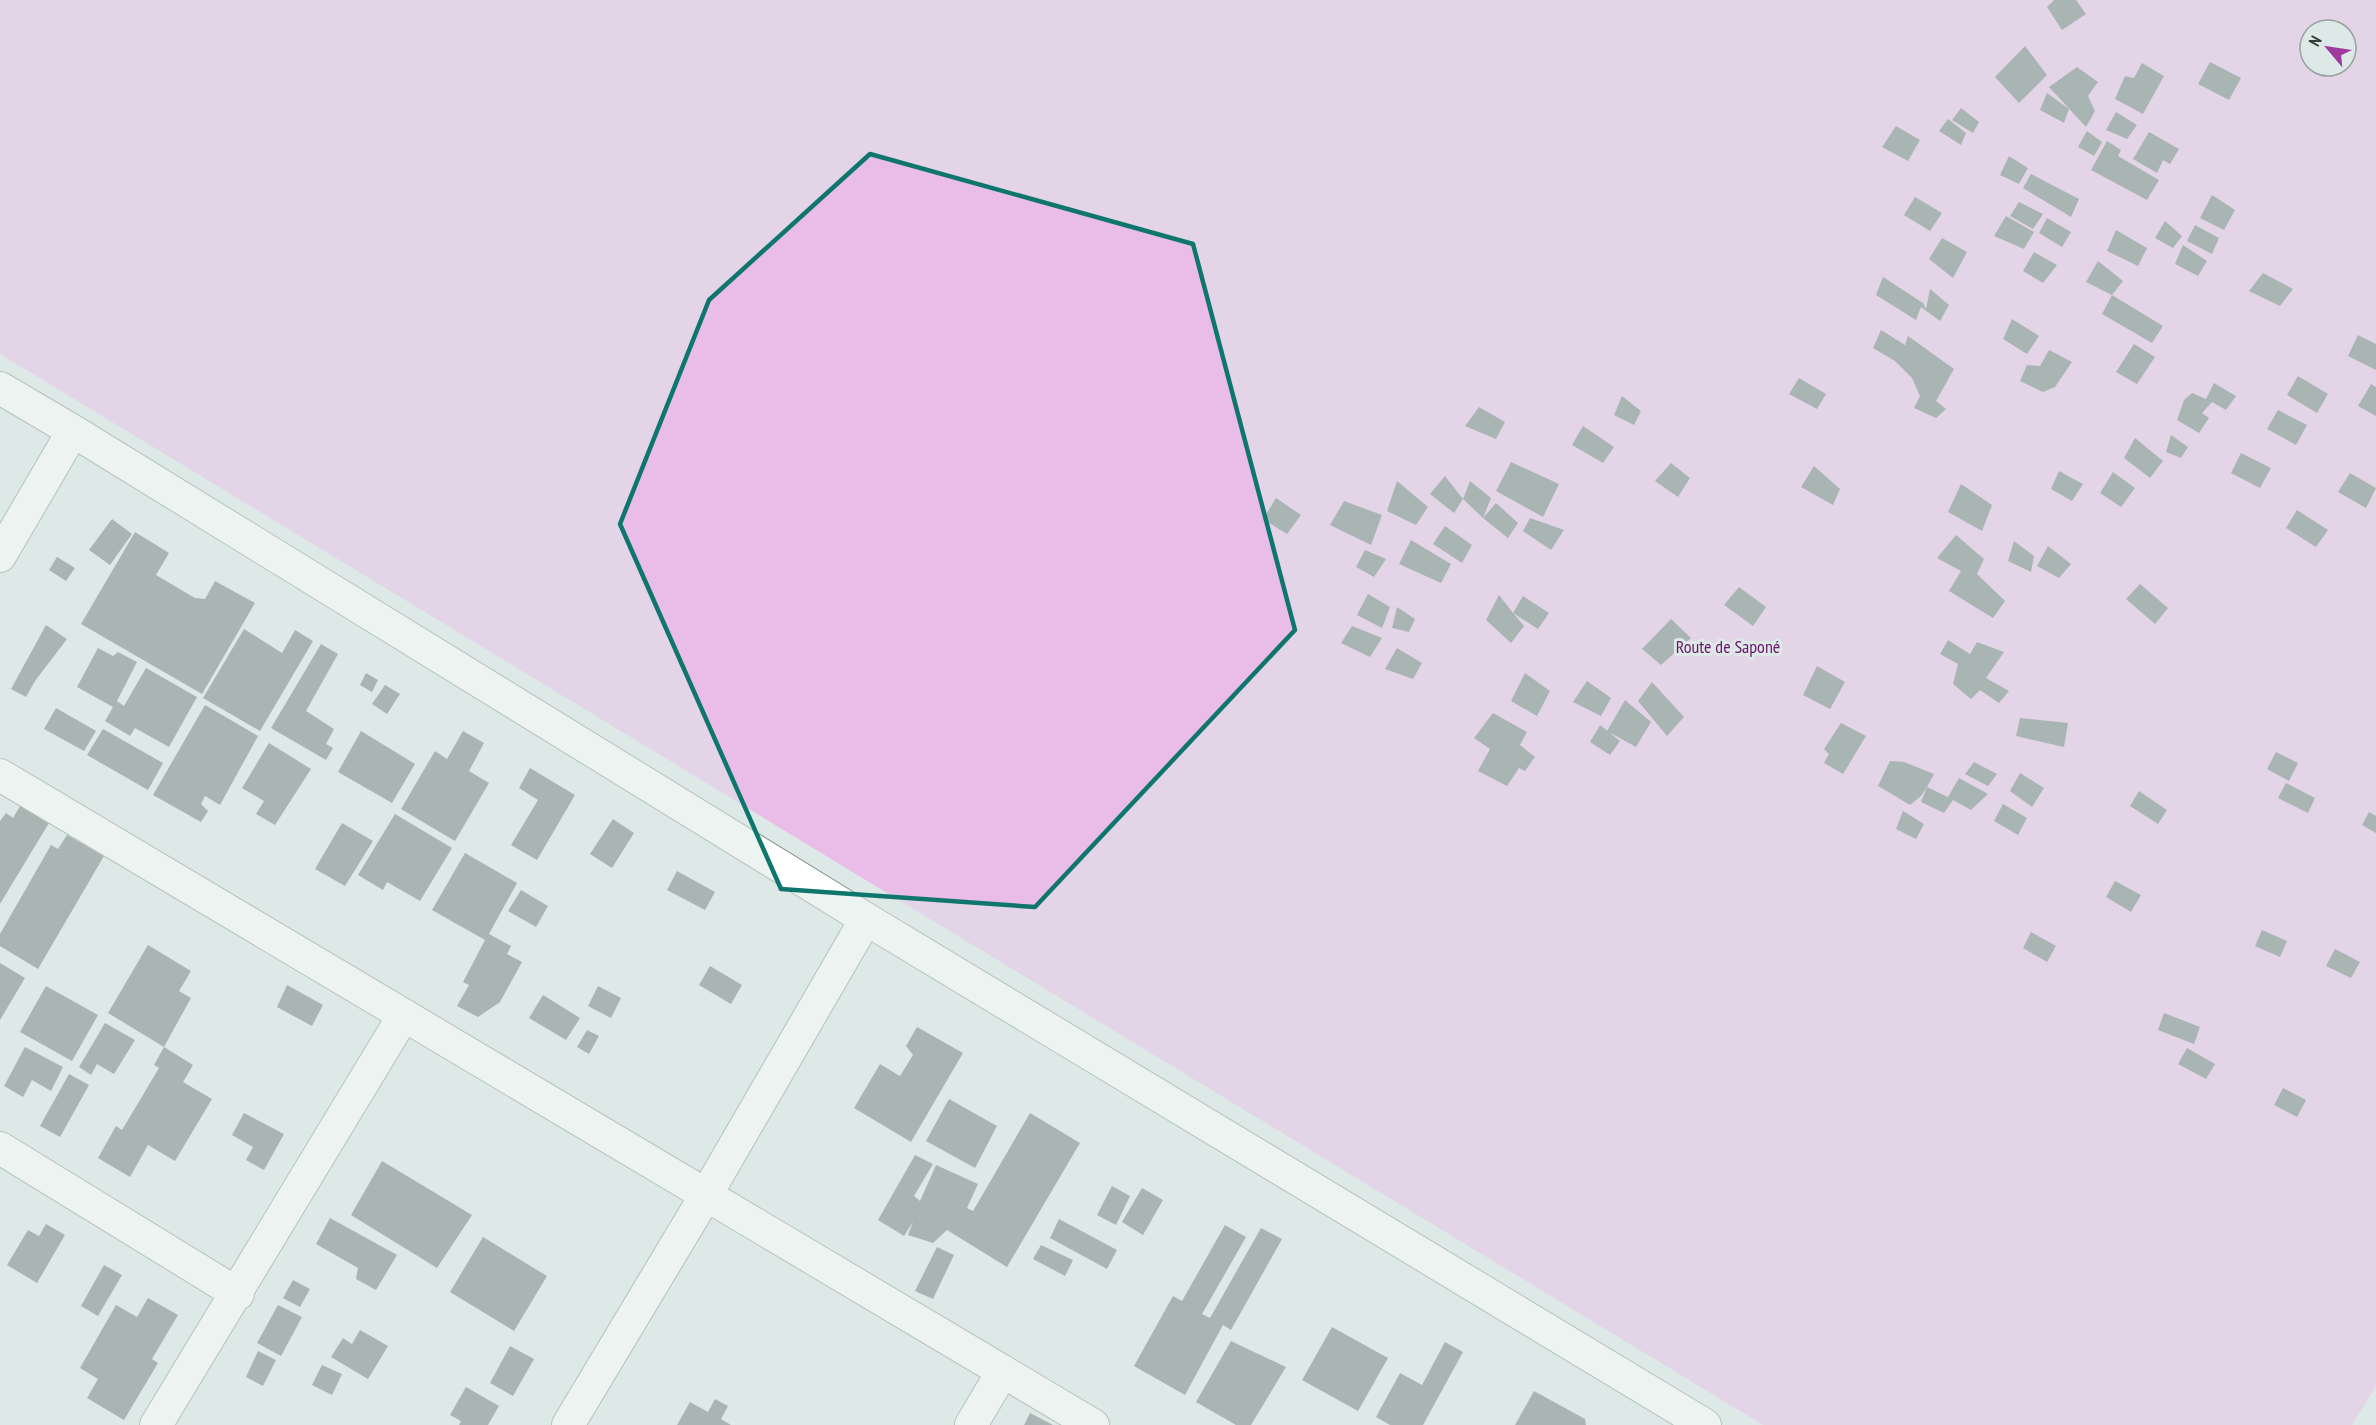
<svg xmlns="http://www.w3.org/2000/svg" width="2376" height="1425" font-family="'PT Sans Narrow',sans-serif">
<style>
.green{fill:#eabde8;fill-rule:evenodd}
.building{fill:#6c7674}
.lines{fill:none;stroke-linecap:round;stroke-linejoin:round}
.minor-casing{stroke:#889290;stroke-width:34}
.minor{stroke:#fff;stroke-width:32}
.marked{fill:none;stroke:#0f766e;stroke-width:4.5;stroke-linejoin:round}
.labels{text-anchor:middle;stroke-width:6;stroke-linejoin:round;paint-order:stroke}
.park-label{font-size:18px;fill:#6a136a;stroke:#dde9e6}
</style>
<rect width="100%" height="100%" fill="#dde9e6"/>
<path class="green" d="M 0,0 L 2376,0 L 2376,1386 L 2352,1425 L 1763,1425 L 0,354 ZM 2310,30 L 2346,30 L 2346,66 L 2310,66 Z"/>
<path class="building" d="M 2054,0 L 2076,0 L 2086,14 L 2062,30 L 2047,7 Z
M 2025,46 L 2047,75 L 2019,103 L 1995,77 Z
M 2210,62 L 2241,78 L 2229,100 L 2198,84 Z
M 2142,63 L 2164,76 L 2143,114 L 2115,99 L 2125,76 L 2134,78 Z
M 2077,67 L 2098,82 L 2088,96 L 2095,111 L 2086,127 L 2049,87 Z
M 2047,93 L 2069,109 L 2064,123 L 2040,110 Z
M 1961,108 L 1979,122 L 1973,133 L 1952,120 Z
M 2116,112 L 2137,125 L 2127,139 L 2106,130 Z
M 1948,119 L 1966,133 L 1961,145 L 1939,131 Z
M 1896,126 L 1920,140 L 1908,161 L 1882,147 Z
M 2087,131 L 2102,142 L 2094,156 L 2078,147 Z
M 2149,132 L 2179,149 L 2170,164 L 2163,160 L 2157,173 L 2133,159 Z
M 2107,141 L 2121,150 L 2118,156 L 2159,180 L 2147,200 L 2091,170 Z
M 2009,156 L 2028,168 L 2019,184 L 2000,175 Z
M 2031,174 L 2079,199 L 2071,217 L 2023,188 Z
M 2212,195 L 2235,210 L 2224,230 L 2200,218 Z
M 1915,197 L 1942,213 L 1930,231 L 1904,215 Z
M 2019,202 L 2043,214 L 2033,229 L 2010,216 Z
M 2006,216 L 2034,232 L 2024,249 L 1994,236 Z
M 2047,218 L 2071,232 L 2062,247 L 2039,233 Z
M 2165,221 L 2182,236 L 2173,248 L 2155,238 Z
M 2195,225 L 2219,238 L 2212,254 L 2187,241 Z
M 2116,230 L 2147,248 L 2138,266 L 2107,251 Z
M 1942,238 L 1967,252 L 1953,278 L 1929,259 Z
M 2183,245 L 2207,261 L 2198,276 L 2175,264 Z
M 2034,252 L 2057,265 L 2043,283 L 2023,271 Z
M 2098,261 L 2123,281 L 2112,295 L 2163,326 L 2152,343 L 2102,314 L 2112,295 L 2086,282 Z
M 2263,273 L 2293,289 L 2280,306 L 2249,291 Z
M 1883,277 L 1923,303 L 1926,309 L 1930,289 L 1949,305 L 1940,321 L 1921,307 L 1916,320 L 1876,295 Z
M 2012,319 L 2039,336 L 2027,354 L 2003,339 Z
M 1881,330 L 1905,345 L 1908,336 L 1954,369 L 1936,401 L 1946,409 L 1936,418 L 1914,408 L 1920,396 L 1912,378 L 1895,361 L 1873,348 Z
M 2358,335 L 2376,344 L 2376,370 L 2348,356 Z
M 2134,344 L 2155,357 L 2137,384 L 2116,372 Z
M 2049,350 L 2072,362 L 2055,387 L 2043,392 L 2020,381 L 2027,365 L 2040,366 Z
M 2298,376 L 2328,394 L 2317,413 L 2287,395 Z
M 1799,378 L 1826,394 L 1817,409 L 1789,394 Z
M 2214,383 L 2236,396 L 2226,410 L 2212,402 L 2202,413 L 2209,418 L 2199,433 L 2177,420 L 2184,400 L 2192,393 L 2206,399 Z
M 2371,384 L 2376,387 L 2376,416 L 2358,406 Z
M 1622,396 L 1641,411 L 1634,425 L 1614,415 Z
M 1479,407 L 1505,422 L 1496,439 L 1465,426 Z
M 2278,410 L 2307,425 L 2296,445 L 2267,429 Z
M 1583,426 L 1614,447 L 1603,463 L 1572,445 Z
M 2171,435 L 2188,447 L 2181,458 L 2166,452 Z
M 2135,438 L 2163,461 L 2150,478 L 2124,458 Z
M 2241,453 L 2271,468 L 2260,488 L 2231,473 Z
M 1511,462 L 1559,484 L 1543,517 L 1496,491 Z
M 1671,463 L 1690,478 L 1678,497 L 1655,481 Z
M 1814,466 L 1840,489 L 1833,505 L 1801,487 Z
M 2059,471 L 2083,484 L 2072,501 L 2051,489 Z
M 2113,472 L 2135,488 L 2121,507 L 2100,493 Z
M 2350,473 L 2376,488 L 2366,508 L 2338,492 Z
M 1445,476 L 1463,499 L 1470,481 L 1491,498 L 1483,518 L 1496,503 L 1518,523 L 1508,538 L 1483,518 L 1463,499 L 1454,513 L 1430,494 Z
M 1397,481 L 1428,507 L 1416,525 L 1387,511 Z
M 1961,484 L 1992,505 L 1982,531 L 1948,512 Z
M 1276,498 L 1301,515 L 1287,534 L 1263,519 Z
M 1344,501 L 1382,515 L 1371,545 L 1330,525 Z
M 2297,510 L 2328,530 L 2316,547 L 2286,528 Z
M 1530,518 L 1564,530 L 1551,550 L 1523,531 Z
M 112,519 L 132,534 L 110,565 L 89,550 Z
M 1445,526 L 1472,545 L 1462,563 L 1433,544 Z
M 135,532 L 169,553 L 156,575 L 195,598 L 205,599 L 215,581 L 255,603 L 202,694 L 81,624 Z
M 1956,535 L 1984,559 L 1977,574 L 2005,601 L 1993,618 L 1949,591 L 1961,571 L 1937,558 Z
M 1411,540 L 1451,564 L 1441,583 L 1399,564 Z
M 2014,541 L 2034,556 L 2031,572 L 2008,561 Z
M 2048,546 L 2071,564 L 2059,578 L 2037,566 Z
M 1365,550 L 1386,559 L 1374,577 L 1356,567 Z
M 57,557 L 75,568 L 66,581 L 49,570 Z
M 2140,584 L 2168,608 L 2155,624 L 2126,599 Z
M 1739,587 L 1766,607 L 1753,626 L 1724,605 Z
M 1368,594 L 1390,607 L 1382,628 L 1357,615 Z
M 1499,595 L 1513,613 L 1523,596 L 1549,613 L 1538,629 L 1513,613 L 1524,626 L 1511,643 L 1486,620 Z
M 1397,607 L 1415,619 L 1409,632 L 1392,628 Z
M 1671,619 L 1691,638 L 1661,665 L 1642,649 Z
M 46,625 L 67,639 L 35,681 L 26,697 L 11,689 Z
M 1352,626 L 1382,638 L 1370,657 L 1341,643 Z
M 244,629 L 282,653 L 295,630 L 313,641 L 260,731 L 203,698 Z
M 1948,640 L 1970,654 L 1977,642 L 2004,652 L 1986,678 L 2009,691 L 1999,703 L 1980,690 L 1971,699 L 1953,684 L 1958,664 L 1940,654 Z
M 321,644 L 338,654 L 306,711 L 334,729 L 326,744 L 333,748 L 326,760 L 271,728 Z
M 98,648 L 113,656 L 118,652 L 137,662 L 117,701 L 124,706 L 146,668 L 197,697 L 169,747 L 135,728 L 130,736 L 105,721 L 113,707 L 77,687 Z
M 1397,648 L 1422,663 L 1413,679 L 1385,669 Z
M 1817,666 L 1845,682 L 1830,709 L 1803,695 Z
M 366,673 L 378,680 L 372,692 L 360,685 Z
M 1525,673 L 1550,691 L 1537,716 L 1511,701 Z
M 1587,681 L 1611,698 L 1601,716 L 1573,702 Z
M 1652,682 L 1684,717 L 1667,736 L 1638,701 Z
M 385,685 L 400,694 L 387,714 L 372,704 Z
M 1625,700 L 1651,722 L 1636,747 L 1607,731 Z
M 205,705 L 258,736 L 220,805 L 205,796 L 201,804 L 208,811 L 201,822 L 153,795 Z
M 56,708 L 96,731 L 84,751 L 44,729 Z
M 1493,713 L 1527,732 L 1520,745 L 1535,757 L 1525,771 L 1519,768 L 1507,786 L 1478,771 L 1490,749 L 1474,738 Z
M 2020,718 L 2068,723 L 2064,747 L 2016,736 Z
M 1841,723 L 1866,736 L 1843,774 L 1824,763 L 1829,754 L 1824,749 Z
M 1600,725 L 1620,741 L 1610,755 L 1590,742 Z
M 103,729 L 163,763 L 148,790 L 87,755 Z
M 361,731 L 415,764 L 392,803 L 338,772 Z
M 463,731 L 484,743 L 469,771 L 489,783 L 455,841 L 401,809 L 435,751 L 447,759 Z
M 269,743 L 311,769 L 275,825 L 256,814 L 264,801 L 242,788 Z
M 2276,752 L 2298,763 L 2289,781 L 2267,769 Z
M 1890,761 L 1904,762 L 1934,774 L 1927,787 L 1948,797 L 1959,778 L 1988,794 L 1971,810 L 1953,800 L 1944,813 L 1921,802 L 1927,787 L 1921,796 L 1910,805 L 1878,786 Z
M 1974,762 L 1997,774 L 1988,786 L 1965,774 Z
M 530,768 L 575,795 L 537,860 L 511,845 L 538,800 L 519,788 Z
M 2020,773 L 2044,788 L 2032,807 L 2010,791 Z
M 2286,783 L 2315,798 L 2308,813 L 2278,798 Z
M 2139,791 L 2167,810 L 2158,824 L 2130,806 Z
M 23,801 L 52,818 L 0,904 L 0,821 L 6,813 L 13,818 Z
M 2003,804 L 2027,818 L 2018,835 L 1994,821 Z
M 1903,811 L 1924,824 L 1916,839 L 1896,829 Z
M 2369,812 L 2376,816 L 2376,833 L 2362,825 Z
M 395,814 L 452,848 L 420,901 L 387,882 L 383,890 L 358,875 Z
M 613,819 L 634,833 L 612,868 L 590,854 Z
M 342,823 L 373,841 L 345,886 L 315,869 Z
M 67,835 L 104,856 L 38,969 L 0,946 L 0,934 L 51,845 L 58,849 Z
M 465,853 L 517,883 L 489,934 L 511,946 L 507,954 L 522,962 L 500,1002 L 478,1017 L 457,1006 L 469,985 L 463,982 L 485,940 L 432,910 Z
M 677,871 L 715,892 L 705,910 L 667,890 Z
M 2115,881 L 2141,895 L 2131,912 L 2106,897 Z
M 521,890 L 548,906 L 536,927 L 508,911 Z
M 2262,930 L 2287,941 L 2280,957 L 2255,946 Z
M 2031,932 L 2056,946 L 2047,962 L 2023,948 Z
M 148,945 L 191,971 L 179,991 L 191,998 L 164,1047 L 193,1065 L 183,1082 L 212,1099 L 175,1161 L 148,1145 L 130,1177 L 98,1158 L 116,1126 L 122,1130 L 159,1068 L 154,1065 L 164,1047 L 108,1013 Z
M 2335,949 L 2360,962 L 2351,978 L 2326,966 Z
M 0,963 L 25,978 L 0,1020 Z
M 710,966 L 742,985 L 731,1004 L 699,985 Z
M 287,985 L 323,1005 L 312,1026 L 277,1007 Z
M 46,986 L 98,1015 L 72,1061 L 20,1032 Z
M 598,986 L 621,998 L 611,1018 L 588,1006 Z
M 543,995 L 580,1018 L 566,1040 L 529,1018 Z
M 2164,1013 L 2200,1027 L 2194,1044 L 2158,1030 Z
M 105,1023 L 135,1040 L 114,1074 L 97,1064 L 91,1075 L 79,1067 Z
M 917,1027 L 963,1053 L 911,1142 L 854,1108 L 880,1064 L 900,1076 L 913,1055 L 906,1046 Z
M 587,1030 L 599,1036 L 589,1054 L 577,1047 Z
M 25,1047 L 63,1067 L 51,1091 L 32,1080 L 23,1097 L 4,1086 Z
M 2187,1048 L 2215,1064 L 2206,1079 L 2178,1064 Z
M 69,1074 L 89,1085 L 60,1137 L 40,1126 Z
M 2283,1088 L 2306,1100 L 2297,1117 L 2274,1105 Z
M 949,1099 L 997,1126 L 975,1168 L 926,1141 Z
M 244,1113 L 284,1134 L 264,1170 L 246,1160 L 253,1147 L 232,1135 Z
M 1030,1113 L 1080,1143 L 1007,1267 L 947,1230 L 933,1243 L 908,1235 L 913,1222 L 904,1236 L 878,1220 L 915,1155 L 933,1164 L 914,1196 L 920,1201 L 936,1165 L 978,1184 L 967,1208 L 973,1211 Z
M 382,1161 L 472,1215 L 437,1268 L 351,1215 Z
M 1112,1186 L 1130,1196 L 1116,1225 L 1097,1215 Z
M 1142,1188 L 1163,1200 L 1143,1235 L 1122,1222 Z
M 330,1218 L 397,1255 L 376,1290 L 356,1279 L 358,1268 L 316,1244 Z
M 1059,1219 L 1117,1250 L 1107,1269 L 1050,1238 Z
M 46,1224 L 65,1235 L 37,1283 L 7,1265 L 28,1230 L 39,1236 Z
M 1225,1225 L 1246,1237 L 1202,1314 L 1210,1318 L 1261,1228 L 1282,1239 L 1231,1330 L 1223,1325 L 1185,1395 L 1134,1366 L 1173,1296 L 1182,1301 Z
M 483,1237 L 547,1276 L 514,1331 L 450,1292 Z
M 1041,1245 L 1073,1260 L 1065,1276 L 1033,1259 Z
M 937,1247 L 954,1255 L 933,1299 L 915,1291 Z
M 104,1265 L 122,1275 L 98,1316 L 81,1306 Z
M 293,1280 L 310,1289 L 300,1307 L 283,1298 Z
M 148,1298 L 178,1315 L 152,1359 L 158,1363 L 124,1420 L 87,1398 L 98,1379 L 80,1368 L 116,1305 L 137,1317 Z
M 278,1305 L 302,1317 L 281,1356 L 257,1343 Z
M 1332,1327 L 1388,1358 L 1358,1411 L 1302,1380 Z
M 360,1330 L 388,1346 L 368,1379 L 331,1357 L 343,1338 L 352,1344 Z
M 1231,1341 L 1286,1367 L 1251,1425 L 1236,1425 L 1196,1402 Z
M 1445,1342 L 1463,1352 L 1423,1425 L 1390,1425 L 1376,1417 L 1400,1373 L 1422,1385 Z
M 510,1346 L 534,1359 L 513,1396 L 490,1383 Z
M 258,1351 L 276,1360 L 263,1386 L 246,1377 Z
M 322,1365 L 342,1374 L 332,1395 L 312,1385 Z
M 466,1387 L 499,1406 L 488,1425 L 459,1425 L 461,1421 L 450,1415 Z
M 1534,1391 L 1585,1419 L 1586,1425 L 1515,1425 Z
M 715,1399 L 728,1406 L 721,1419 L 731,1425 L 677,1425 L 690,1402 L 708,1412 Z
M 1030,1413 L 1053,1425 L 1024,1425 Z"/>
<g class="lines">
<defs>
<path id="minor" d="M 0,388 L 73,431 L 866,919 L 1705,1425
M 0,556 L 73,431
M 0,775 L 1093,1425
M 0,1148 L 238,1294
M 156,1425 L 404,1015
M 568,1425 L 706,1195 L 866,919
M 971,1425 L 1003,1371"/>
</defs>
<use href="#minor" class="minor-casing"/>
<use href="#minor" class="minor"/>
</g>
<path d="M0 0H2376V1425H0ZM 870,154 L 1193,244 L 1295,630 L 1035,907 L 781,889 L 620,524 L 709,300 Z" fill="#dde9e6" fill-opacity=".55" fill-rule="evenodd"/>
<path class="marked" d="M 870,154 L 1193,244 L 1295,630 L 1035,907 L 781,889 L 620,524 L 709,300 Z"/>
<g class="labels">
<g class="park-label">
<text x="1728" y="653">Route de Saponé</text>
</g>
</g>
<g transform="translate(2328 48) rotate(299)"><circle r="28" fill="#dde9e6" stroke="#9aa3a0" stroke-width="1.5"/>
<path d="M0-4.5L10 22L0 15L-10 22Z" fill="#a03a9f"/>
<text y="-9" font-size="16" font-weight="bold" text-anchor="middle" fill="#353938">N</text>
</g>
</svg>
